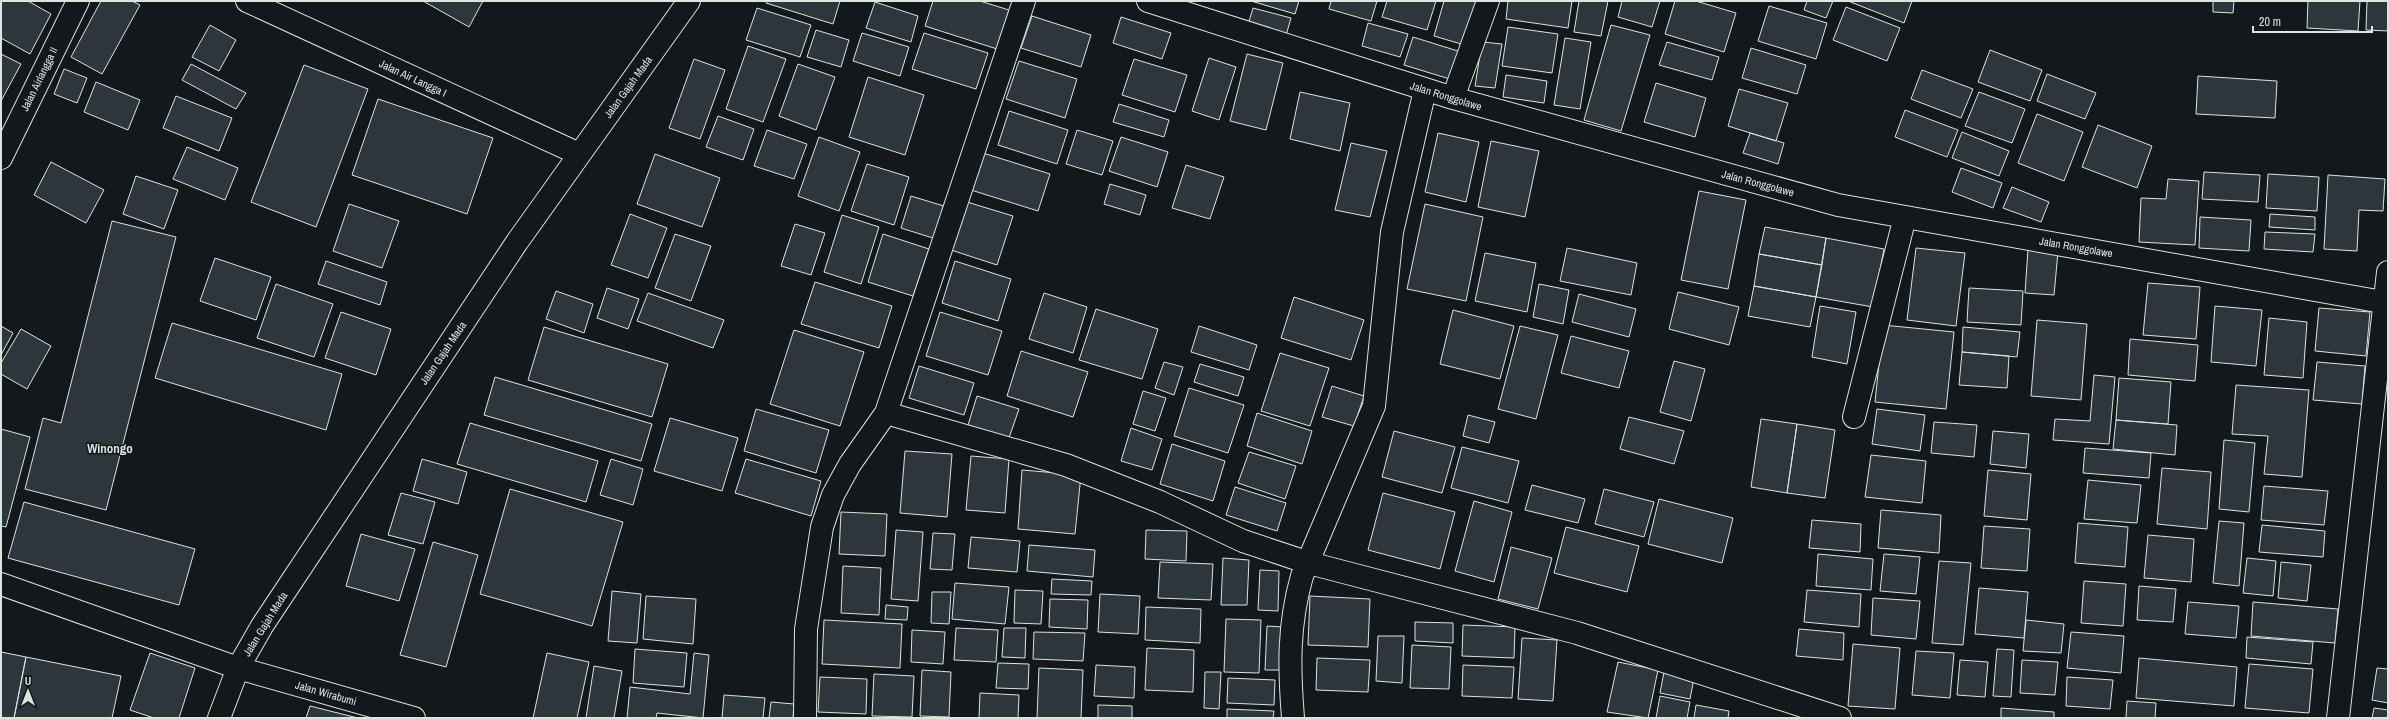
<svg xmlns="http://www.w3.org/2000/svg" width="2389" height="719" font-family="'Archivo Narrow',sans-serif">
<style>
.building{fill:#2c363c;stroke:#d8e6dc}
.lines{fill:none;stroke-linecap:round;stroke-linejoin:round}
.minor-casing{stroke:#d8e6dc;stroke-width:24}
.minor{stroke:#14181c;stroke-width:22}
.labels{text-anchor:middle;stroke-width:3;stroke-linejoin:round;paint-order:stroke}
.street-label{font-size:11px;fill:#d8e6dc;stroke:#14181c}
.quarter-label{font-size:13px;font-weight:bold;fill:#d8e6dc;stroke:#14181c}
</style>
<rect width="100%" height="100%" fill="#14181c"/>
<path class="building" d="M 1,1 L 28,1 L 51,14 L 30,54 L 1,38 Z
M 101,1 L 132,1 L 140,5 L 102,74 L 71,57 Z
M 423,1 L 483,1 L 469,27 Z
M 767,1 L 840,1 L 833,24 L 766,3 Z
M 933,1 L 980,1 L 1009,10 L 997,49 L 925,26 Z
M 1251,1 L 1299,1 L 1295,14 Z
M 1331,1 L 1377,1 L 1371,21 L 1329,9 Z
M 1387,1 L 1436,1 L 1427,30 L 1382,17 Z
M 1444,1 L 1481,1 L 1468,46 L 1434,36 Z
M 1508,1 L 1572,1 L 1568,28 L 1506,19 Z
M 1579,1 L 1608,1 L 1601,36 L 1574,32 Z
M 1622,1 L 1660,1 L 1652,27 L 1618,17 Z
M 1675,1 L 1696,1 L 1736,13 L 1724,52 L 1665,34 Z
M 1807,1 L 1833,1 L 1826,18 L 1804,10 Z
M 1848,1 L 1912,1 L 1904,23 Z
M 2213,1 L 2234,1 L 2233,13 L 2213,12 Z
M 2308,1 L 2360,1 L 2358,31 L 2307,28 Z
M 2367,1 L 2388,1 L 2388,31 L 2366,30 Z
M 875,2 L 918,16 L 911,42 L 866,28 Z
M 1769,6 L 1827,23 L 1816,59 L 1758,41 Z
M 1846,7 L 1900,28 L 1887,61 L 1833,40 Z
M 757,8 L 811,25 L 800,57 L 746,40 Z
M 1253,8 L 1291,18 L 1285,39 L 1247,28 Z
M 1032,16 L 1091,35 L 1081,67 L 1021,48 Z
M 1121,17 L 1171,33 L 1162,59 L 1113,43 Z
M 1368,23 L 1408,34 L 1400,57 L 1362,46 Z
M 210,25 L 236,40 L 219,71 L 192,57 Z
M 1611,25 L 1650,35 L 1621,131 L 1584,120 Z
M 1508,27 L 1558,34 L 1552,73 L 1502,66 Z
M 816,30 L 849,40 L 841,67 L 807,57 Z
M 862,33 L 909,47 L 900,76 L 853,61 Z
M 924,33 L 988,53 L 976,89 L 912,69 Z
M 1413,37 L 1461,52 L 1453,80 L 1404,65 Z
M 1565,38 L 1591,42 L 1580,109 L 1554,105 Z
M 1482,42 L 1502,44 L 1495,88 L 1475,86 Z
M 1667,42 L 1719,57 L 1712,80 L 1659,65 Z
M 748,46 L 786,59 L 763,122 L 726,109 Z
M 1751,48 L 1806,65 L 1797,94 L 1742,78 Z
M 1990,50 L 2042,70 L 2030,101 L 1978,82 Z
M 1,54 L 21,64 L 1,101 Z
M 1247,54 L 1283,63 L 1266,130 L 1230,121 Z
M 1209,58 L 1236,67 L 1219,120 L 1192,111 Z
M 694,59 L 725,70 L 700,139 L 669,128 Z
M 1134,59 L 1187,75 L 1175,112 L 1122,95 Z
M 1019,61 L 1077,79 L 1065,118 L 1006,99 Z
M 191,64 L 246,93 L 236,109 L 182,80 Z
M 798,64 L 835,77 L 816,130 L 779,116 Z
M 304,65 L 368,89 L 316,227 L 251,202 Z
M 64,69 L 87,78 L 77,103 L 54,94 Z
M 1922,70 L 1973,89 L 1961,118 L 1911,99 Z
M 2047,74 L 2096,93 L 2085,119 L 2037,101 Z
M 1506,75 L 1547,81 L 1544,103 L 1503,97 Z
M 2198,76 L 2277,81 L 2275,118 L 2196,114 Z
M 868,77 L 924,95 L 905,155 L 849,137 Z
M 96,82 L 140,100 L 128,130 L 84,112 Z
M 1656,83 L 1706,98 L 1695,137 L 1644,122 Z
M 1739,89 L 1788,103 L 1776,141 L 1728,126 Z
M 1300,92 L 1350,103 L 1340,151 L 1290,139 Z
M 1979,92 L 2025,109 L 2012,143 L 1965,126 Z
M 176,96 L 232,118 L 219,151 L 163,128 Z
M 378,99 L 493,138 L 467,214 L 352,175 Z
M 1119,104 L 1169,120 L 1164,137 L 1113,122 Z
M 1905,110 L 1958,130 L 1947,157 L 1895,137 Z
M 1009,111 L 1068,130 L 1057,164 L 998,145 Z
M 2037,114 L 2083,132 L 2064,181 L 2018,163 Z
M 718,116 L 754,129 L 743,160 L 706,147 Z
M 2098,125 L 2152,146 L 2137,188 L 2082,167 Z
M 767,130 L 807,144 L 794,179 L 754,166 Z
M 1077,130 L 1113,141 L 1102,175 L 1066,164 Z
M 1962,132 L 2009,151 L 1999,176 L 1952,158 Z
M 1438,133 L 1479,142 L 1466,202 L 1425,192 Z
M 1750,133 L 1784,143 L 1778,164 L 1743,153 Z
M 819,137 L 860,152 L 839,211 L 798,196 Z
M 1121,137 L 1168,152 L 1157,187 L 1109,171 Z
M 1491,141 L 1539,151 L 1525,217 L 1478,207 Z
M 1351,143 L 1387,151 L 1370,217 L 1335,210 Z
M 187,147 L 238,168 L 225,200 L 173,179 Z
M 983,153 L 1050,174 L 1038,211 L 971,190 Z
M 655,154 L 720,178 L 702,227 L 637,204 Z
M 51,162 L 104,190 L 86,223 L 34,195 Z
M 867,164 L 909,177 L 894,225 L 851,211 Z
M 1186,165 L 1224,177 L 1210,219 L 1172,208 Z
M 1961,168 L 2002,183 L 1993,208 L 1952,192 Z
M 2204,172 L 2260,175 L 2258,202 L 2202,199 Z
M 2268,174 L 2319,177 L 2317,211 L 2266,208 Z
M 2328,175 L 2385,179 L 2383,211 L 2359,210 L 2357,251 L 2324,249 Z
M 136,176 L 178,190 L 164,229 L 123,214 Z
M 2168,179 L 2199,181 L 2195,245 L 2139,242 L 2141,198 L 2166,199 Z
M 1110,184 L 1146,195 L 1140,215 L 1104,204 Z
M 2012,187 L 2049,202 L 2041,222 L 2003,208 Z
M 1699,191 L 1746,200 L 1728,289 L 1681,280 Z
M 911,196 L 947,207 L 936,239 L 901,228 Z
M 967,202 L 1013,216 L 997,265 L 951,250 Z
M 349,204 L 399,221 L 382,268 L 333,251 Z
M 1425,204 L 1483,217 L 1466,301 L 1407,289 Z
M 630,214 L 667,228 L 648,278 L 611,265 Z
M 2270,214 L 2315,217 L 2315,230 L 2269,227 Z
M 842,215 L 879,227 L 861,284 L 824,272 Z
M 2200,217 L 2251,220 L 2249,251 L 2199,248 Z
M 112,221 L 176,237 L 106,510 L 25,489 L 43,418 L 61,423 Z
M 795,224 L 825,233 L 811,275 L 781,266 Z
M 1765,227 L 1826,238 L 1822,265 L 1759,254 Z
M 2265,232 L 2315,234 L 2313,252 L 2264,249 Z
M 675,234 L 711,246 L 691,301 L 655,288 Z
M 883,234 L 929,249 L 913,296 L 868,282 Z
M 1826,238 L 1884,249 L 1873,307 L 1816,297 Z
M 1567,248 L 1637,263 L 1631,295 L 1560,281 Z
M 1916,248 L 1965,253 L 1956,326 L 1907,320 Z
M 2028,249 L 2058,252 L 2054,295 L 2025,293 Z
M 1485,253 L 1536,263 L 1527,312 L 1475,301 Z
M 1759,254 L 1822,265 L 1816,297 L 1754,286 Z
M 215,258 L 271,277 L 256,320 L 200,301 Z
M 326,261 L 387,282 L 380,305 L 318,284 Z
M 955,261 L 1011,279 L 998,321 L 942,303 Z
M 815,282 L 892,306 L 879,348 L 801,324 Z
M 2148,283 L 2200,287 L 2196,339 L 2143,335 Z
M 276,284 L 333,304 L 314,357 L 257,338 Z
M 1539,284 L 1569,290 L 1563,324 L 1533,317 Z
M 1754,286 L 1816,297 L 1810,327 L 1748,316 Z
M 607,288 L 639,299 L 628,329 L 597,318 Z
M 1969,288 L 2023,291 L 2021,325 L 1967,322 Z
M 556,291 L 593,304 L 584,333 L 546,319 Z
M 1678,292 L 1739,307 L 1729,345 L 1669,329 Z
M 648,293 L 724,320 L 713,348 L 637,321 Z
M 1044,293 L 1087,307 L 1073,353 L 1029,339 Z
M 1579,294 L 1636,309 L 1629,337 L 1572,322 Z
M 1294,297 L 1364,320 L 1351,360 L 1281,338 Z
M 1820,306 L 1856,312 L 1847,364 L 1812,357 Z
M 2215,306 L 2262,310 L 2256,366 L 2211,362 Z
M 2319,308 L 2370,312 L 2366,356 L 2315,351 Z
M 1096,309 L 1158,329 L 1142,379 L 1079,360 Z
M 1453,310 L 1514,326 L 1500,379 L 1440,364 Z
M 341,312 L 391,329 L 376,375 L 325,358 Z
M 940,312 L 1002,331 L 988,375 L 926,356 Z
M 2269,318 L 2307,322 L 2303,378 L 2264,375 Z
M 2037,320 L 2087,324 L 2081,400 L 2031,396 Z
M 172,323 L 342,374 L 326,430 L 155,378 Z
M 1883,325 L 1954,332 L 1946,409 L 1875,402 Z
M 1,326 L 13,333 L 1,355 Z
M 1199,326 L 1257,345 L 1249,370 L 1191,352 Z
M 1520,326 L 1558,335 L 1536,419 L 1498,409 Z
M 544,327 L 668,364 L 652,417 L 528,380 Z
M 1963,327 L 2020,332 L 2017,357 L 1962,352 Z
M 21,329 L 51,346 L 27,389 L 1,374 L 1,363 Z
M 794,330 L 864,352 L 840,426 L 770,404 Z
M 1571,336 L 1629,351 L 1619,388 L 1561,373 Z
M 2130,339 L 2198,345 L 2195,381 L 2128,375 Z
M 1021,351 L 1088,372 L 1073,417 L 1007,396 Z
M 1962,352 L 2009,356 L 2007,388 L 1959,385 Z
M 1280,353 L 1329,368 L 1310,426 L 1261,411 Z
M 1674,361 L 1705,369 L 1691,421 L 1660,412 Z
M 1164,362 L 1183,367 L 1174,395 L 1155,388 Z
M 2317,362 L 2365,366 L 2362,404 L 2313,400 Z
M 1200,364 L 1244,377 L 1238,396 L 1194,382 Z
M 919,366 L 974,383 L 964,415 L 909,398 Z
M 2094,375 L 2115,377 L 2109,444 L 2053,440 L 2055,419 L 2090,421 Z
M 495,377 L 652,424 L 641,461 L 484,415 Z
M 2119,378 L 2171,382 L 2168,424 L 2116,420 Z
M 2236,385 L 2309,390 L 2302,477 L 2264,474 L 2268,436 L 2232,434 Z
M 1332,386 L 1364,396 L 1354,426 L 1322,417 Z
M 1189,388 L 1244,405 L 1228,453 L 1174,436 Z
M 1143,391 L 1166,398 L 1155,431 L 1133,424 Z
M 977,396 L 1019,409 L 1009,438 L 968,425 Z
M 756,409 L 829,430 L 816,473 L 744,451 Z
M 1877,409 L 1925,415 L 1920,451 L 1872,444 Z
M 1257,413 L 1312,431 L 1302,464 L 1247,446 Z
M 1468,415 L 1495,422 L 1489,443 L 1463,436 Z
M 1629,417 L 1684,431 L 1674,464 L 1620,449 Z
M 670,418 L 738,438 L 722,491 L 654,471 Z
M 1761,419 L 1797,424 L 1787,493 L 1751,487 Z
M 2116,420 L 2177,425 L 2175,455 L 2113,449 Z
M 1934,422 L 1977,425 L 1974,457 L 1931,453 Z
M 470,423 L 598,461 L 586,502 L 457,464 Z
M 1797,424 L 1835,430 L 1825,498 L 1787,493 Z
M 1131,428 L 1162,439 L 1152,470 L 1121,461 Z
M 1,429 L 30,437 L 6,527 L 1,526 Z
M 1394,431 L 1455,447 L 1442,493 L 1382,477 Z
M 1993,431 L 2029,434 L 2026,468 L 1990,464 Z
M 2224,440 L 2255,443 L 2249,512 L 2219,509 Z
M 1172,444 L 1225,461 L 1213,501 L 1160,484 Z
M 1462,447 L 1519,461 L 1508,503 L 1451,488 Z
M 2085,448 L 2151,453 L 2149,478 L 2083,473 Z
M 905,451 L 952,454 L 947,517 L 900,513 Z
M 1249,452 L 1296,466 L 1285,499 L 1238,483 Z
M 1871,455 L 1926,461 L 1922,503 L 1865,497 Z
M 971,456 L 1009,459 L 1005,513 L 966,510 Z
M 422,459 L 467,472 L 458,504 L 413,491 Z
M 611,459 L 643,469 L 633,505 L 600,495 Z
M 746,459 L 821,481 L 811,516 L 735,493 Z
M 2162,468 L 2211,472 L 2207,529 L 2157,524 Z
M 1022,470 L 1081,475 L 1075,534 L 1018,529 Z
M 1988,470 L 2031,474 L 2027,520 L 1984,516 Z
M 2088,480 L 2141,485 L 2137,523 L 2084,519 Z
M 1532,485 L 1585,499 L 1578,523 L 1525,510 Z
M 2264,486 L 2328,491 L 2324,525 L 2261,520 Z
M 1235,487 L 1286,503 L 1277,531 L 1226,515 Z
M 510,489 L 623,522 L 592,626 L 480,594 Z
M 1604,489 L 1654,502 L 1644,537 L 1595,524 Z
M 401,493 L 435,502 L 423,544 L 388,535 Z
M 1383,493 L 1455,512 L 1440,569 L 1368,550 Z
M 1659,499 L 1733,518 L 1722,563 L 1648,544 Z
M 1474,501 L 1512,512 L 1494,582 L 1455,571 Z
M 24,502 L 195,549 L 179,605 L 8,558 Z
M 1881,510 L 1941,515 L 1939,553 L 1878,548 Z
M 841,512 L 887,514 L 885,556 L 839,554 Z
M 1812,520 L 1861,524 L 1860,552 L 1809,548 Z
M 2219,521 L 2244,523 L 2239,586 L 2213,583 Z
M 2078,523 L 2128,527 L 2125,567 L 2075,563 Z
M 2262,525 L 2325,531 L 2323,557 L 2259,552 Z
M 1984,526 L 2030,529 L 2027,571 L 1981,568 Z
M 1566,527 L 1639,546 L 1627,592 L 1554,573 Z
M 896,530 L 923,532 L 918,601 L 891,599 Z
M 1146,530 L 1187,531 L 1186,561 L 1145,559 Z
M 933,533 L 955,534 L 952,570 L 930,569 Z
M 361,534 L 415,549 L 399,601 L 346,586 Z
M 2148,535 L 2194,539 L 2191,582 L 2144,578 Z
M 971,537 L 1020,541 L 1017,572 L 968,568 Z
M 433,542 L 478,555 L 446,667 L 400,655 Z
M 1029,545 L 1095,550 L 1093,577 L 1027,571 Z
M 1511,547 L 1552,558 L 1538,609 L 1498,599 Z
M 1818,554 L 1873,559 L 1871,590 L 1816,586 Z
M 1884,554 L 1920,557 L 1916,594 L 1880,591 Z
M 1223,558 L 1249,560 L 1247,605 L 1221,605 Z
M 2247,558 L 2276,561 L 2273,596 L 2243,593 Z
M 1939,561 L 1971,563 L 1963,645 L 1932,643 Z
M 1160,562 L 1213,564 L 1211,600 L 1158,598 Z
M 2281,562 L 2311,565 L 2307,601 L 2278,598 Z
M 843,566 L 881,568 L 879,615 L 841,613 Z
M 1260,570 L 1279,571 L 1278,611 L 1258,610 Z
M 1052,579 L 1092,581 L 1091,595 L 1051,594 Z
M 2084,581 L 2126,584 L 2123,626 L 2081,623 Z
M 955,583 L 1009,587 L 1005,624 L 952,619 Z
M 2139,586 L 2176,589 L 2173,622 L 2137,620 Z
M 1979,588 L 2028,592 L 2024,638 L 1975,634 Z
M 1015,590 L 1043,591 L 1041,624 L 1014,623 Z
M 1807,590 L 1861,594 L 1859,627 L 1804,622 Z
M 612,591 L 641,594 L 637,643 L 608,641 Z
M 932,592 L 951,592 L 949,624 L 931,623 Z
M 1100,594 L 1140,596 L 1138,634 L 1098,632 Z
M 646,596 L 696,599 L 693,644 L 643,639 Z
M 1310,596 L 1370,599 L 1368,647 L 1308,645 Z
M 1873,598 L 1920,601 L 1916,639 L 1871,635 Z
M 1050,599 L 1088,600 L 1087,629 L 1049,627 Z
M 2188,602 L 2239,606 L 2236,638 L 2185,634 Z
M 2253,602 L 2338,609 L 2335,643 L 2251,636 Z
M 886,605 L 908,607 L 907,620 L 885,619 Z
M 1146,607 L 1201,609 L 1200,643 L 1145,640 Z
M 1226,619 L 1261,620 L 1259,673 L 1224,672 Z
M 824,620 L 902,624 L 900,668 L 822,664 Z
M 2026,620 L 2064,624 L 2061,653 L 2023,651 Z
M 1415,622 L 1453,623 L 1453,643 L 1415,641 Z
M 1463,625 L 1515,627 L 1514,658 L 1462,656 Z
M 1267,626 L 1283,627 L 1281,670 L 1265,670 Z
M 956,628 L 998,630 L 996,662 L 954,660 Z
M 1004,628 L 1026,628 L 1025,658 L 1002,657 Z
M 1799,629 L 1844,633 L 1843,660 L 1796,656 Z
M 912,630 L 945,632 L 943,664 L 911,662 Z
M 1034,632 L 1085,633 L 1083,661 L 1033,659 Z
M 2071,632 L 2124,636 L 2121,673 L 2067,668 Z
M 1378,636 L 1404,636 L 1402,683 L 1376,681 Z
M 2247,637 L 2313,642 L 2311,664 L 2246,658 Z
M 1522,638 L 1557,640 L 1553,701 L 1518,699 Z
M 1853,644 L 1900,648 L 1895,709 L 1848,706 Z
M 1412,645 L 1451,647 L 1449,689 L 1410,688 Z
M 1147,648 L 1194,650 L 1193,692 L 1145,690 Z
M 635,649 L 687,653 L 684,687 L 633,683 Z
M 1997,649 L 2014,650 L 2011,697 L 1993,696 Z
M 1916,651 L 1954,653 L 1950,698 L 1912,695 Z
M 1,652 L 26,657 L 14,718 L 1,718 Z
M 150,653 L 195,668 L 179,718 L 154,718 L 130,710 Z
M 547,653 L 589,662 L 577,718 L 533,718 Z
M 694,653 L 709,655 L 703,718 L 657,713 L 656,718 L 627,718 L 630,687 L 690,694 Z
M 26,657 L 121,676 L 112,718 L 14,718 Z
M 1317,658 L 1370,660 L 1368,692 L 1316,690 Z
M 2139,658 L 2237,667 L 2234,706 L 2136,698 Z
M 1960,660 L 1988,662 L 1985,697 L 1957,695 Z
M 2022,660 L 2058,662 L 2055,695 L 2020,693 Z
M 1618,662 L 1658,670 L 1648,718 L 1607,712 Z
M 998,663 L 1029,664 L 1028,689 L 996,688 Z
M 2249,664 L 2313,669 L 2309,713 L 2245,708 Z
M 1096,665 L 1135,667 L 1134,698 L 1094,696 Z
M 1463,665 L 1514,667 L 1512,698 L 1462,696 Z
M 594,666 L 622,671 L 614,718 L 586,718 Z
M 1039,668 L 1083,670 L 1081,718 L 1037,718 Z
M 2377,668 L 2388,669 L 2388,703 L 2372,700 Z
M 922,670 L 951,672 L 949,717 L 920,716 Z
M 1205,672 L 1221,672 L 1219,709 L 1204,708 Z
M 1664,672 L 1694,678 L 1690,699 L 1660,693 Z
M 874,674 L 914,676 L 912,717 L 872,716 Z
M 820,677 L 867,679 L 866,714 L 818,712 Z
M 2067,677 L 2113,680 L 2110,709 L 2066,706 Z
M 1228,678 L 1275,680 L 1274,705 L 1227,703 Z
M 980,693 L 1019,695 L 1018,718 L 979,718 Z
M 724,695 L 765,698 L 763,718 L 722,718 Z
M 1660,696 L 1690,702 L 1687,718 L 1656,718 Z
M 2127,701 L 2156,703 L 2155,718 L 2126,718 Z
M 771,702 L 794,704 L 793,718 L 769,718 Z
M 1098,705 L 1132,706 L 1132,718 L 1098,718 Z
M 1696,705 L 1729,711 L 1728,718 L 1694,718 Z
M 310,706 L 358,718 L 306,718 Z
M 2001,708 L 2054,712 L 2054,718 L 2001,718 Z
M 2374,708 L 2388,710 L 2388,718 L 2372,718 Z
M 1227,709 L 1274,711 L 1273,718 L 1227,718 Z"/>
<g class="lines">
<defs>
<path id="minor" d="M 247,1 L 579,154
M 1148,1 L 1453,98 L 1838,205 L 2388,303
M 1453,98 L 1488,1
M 1,158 L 78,1
M 886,413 L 1066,465 L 1160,502 L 1243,541 L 1309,563 L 1577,633 L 1840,718
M 1854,417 L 1905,217
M 1,584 L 238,668 L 414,718
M 219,718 L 238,668 L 262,626 L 517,242 L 689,1
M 805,718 L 806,629 L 822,527 L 833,495 L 850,464 L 886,413 L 1024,1
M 1293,718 C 1289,668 1288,625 1302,576 L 1374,406 L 1392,232 L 1425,90
M 2338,718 L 2388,272"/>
</defs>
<use href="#minor" class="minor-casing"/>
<use href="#minor" class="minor"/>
</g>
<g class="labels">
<g class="street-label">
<text transform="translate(413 78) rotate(25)" y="4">Jalan Air Langga I</text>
<text transform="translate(39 79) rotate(-64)" y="4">Jalan Airlangga II</text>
<text transform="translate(628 87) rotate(-54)" y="4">Jalan Gajah Mada</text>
<text transform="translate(1446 96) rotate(17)" y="4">Jalan Ronggolawe</text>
<text transform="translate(1758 183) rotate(15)" y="4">Jalan Ronggolawe</text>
<text transform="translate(2076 247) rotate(10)" y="4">Jalan Ronggolawe</text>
<text transform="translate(443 353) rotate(-56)" y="4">Jalan Gajah Mada</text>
<text transform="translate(265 624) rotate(-58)" y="4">Jalan Gajah Mada</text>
<text transform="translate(326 693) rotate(16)" y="4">Jalan Wirabumi</text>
</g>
<g class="quarter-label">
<text x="110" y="453">Winongo</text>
</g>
</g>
<rect width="2389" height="719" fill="none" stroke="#d8e6dc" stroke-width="4"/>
<g transform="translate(28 691)" stroke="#14181c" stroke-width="3" paint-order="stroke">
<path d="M0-3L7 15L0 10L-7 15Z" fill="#d8e6dc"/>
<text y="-6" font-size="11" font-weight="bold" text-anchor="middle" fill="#d8e6dc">U</text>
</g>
<path d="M2253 26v6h119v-6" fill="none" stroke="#d8e6dc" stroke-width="2"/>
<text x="2259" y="26" font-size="12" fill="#d8e6dc" stroke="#14181c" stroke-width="3" paint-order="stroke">20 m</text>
</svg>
